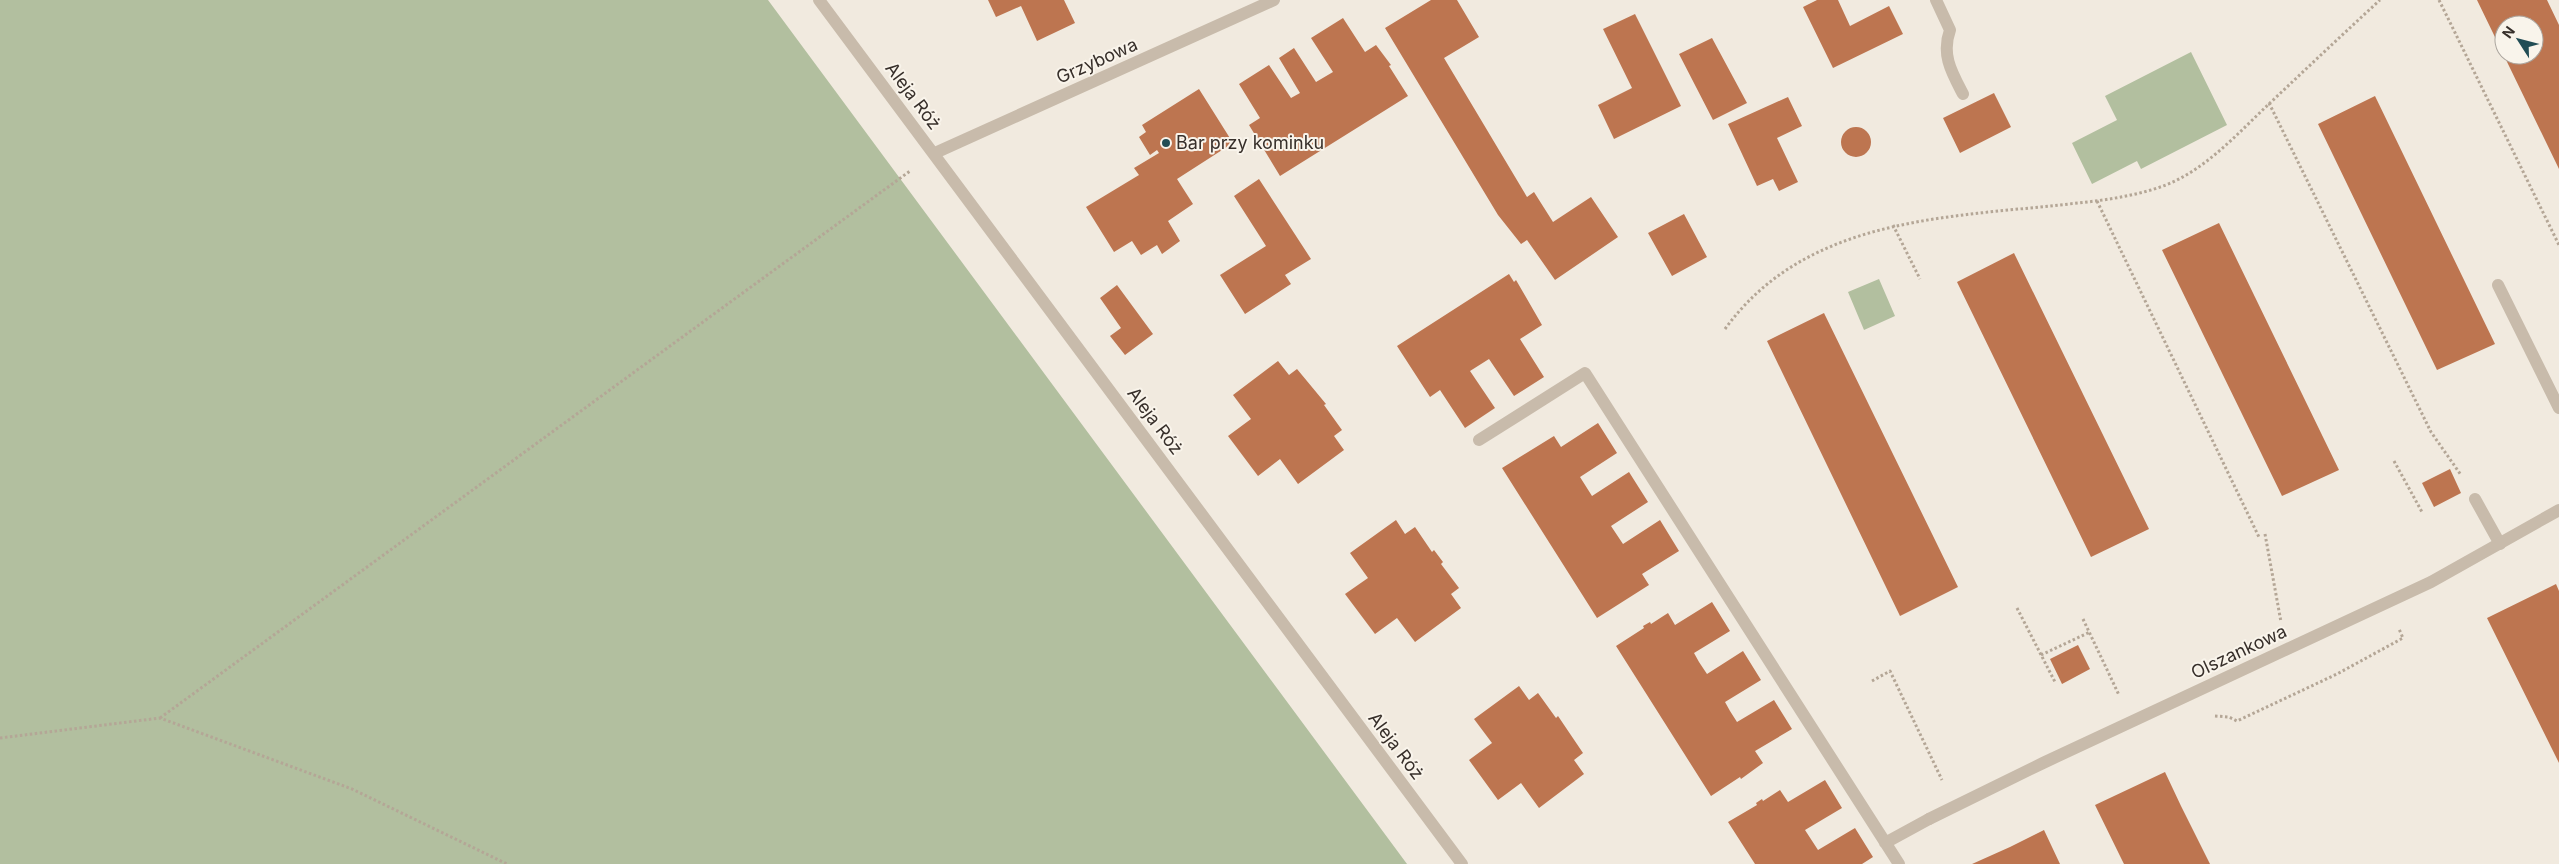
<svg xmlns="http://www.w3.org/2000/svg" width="2559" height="864" font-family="Inter,sans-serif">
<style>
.green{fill:#b2bf9f}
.building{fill:#bd7550;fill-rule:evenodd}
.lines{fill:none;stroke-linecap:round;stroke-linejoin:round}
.path{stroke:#b4a696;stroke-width:3;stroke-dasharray:2.5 2.5;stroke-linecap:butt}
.lane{stroke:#c8bbab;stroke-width:12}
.street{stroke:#c8bbab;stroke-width:12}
.poi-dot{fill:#224d55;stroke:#f9f4eb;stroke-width:2}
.labels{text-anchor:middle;stroke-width:4;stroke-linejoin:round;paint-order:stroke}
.street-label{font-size:18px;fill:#372f2a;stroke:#f9f4eb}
.poi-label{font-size:18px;fill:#372f2a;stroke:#f9f4eb;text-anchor:start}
</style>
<rect width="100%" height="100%" fill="#f1eadf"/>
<path class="green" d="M 0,0 L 768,0 L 1407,864 L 0,864 Z
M 2191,52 L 2227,125 L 2141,169 L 2137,161 L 2092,184 L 2072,143 L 2117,120 L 2105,96 Z
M 1879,279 L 1895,316 L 1864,330 L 1848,292 Z"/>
<path class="building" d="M 988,0 L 1064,0 L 1075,23 L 1037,41 L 1021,6 L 996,17 Z
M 1431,0 L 1457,0 L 1479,37 L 1444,58 L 1527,197 L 1534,192 L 1553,222 L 1591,197 L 1618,237 L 1555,280 L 1527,240 L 1521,244 L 1498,215 L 1385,28 Z
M 1817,0 L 1838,0 L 1850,26 L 1889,6 L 1903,34 L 1833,68 L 1803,7 Z
M 2477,0 L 2547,0 L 2559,25 L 2559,169 ZM 2504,25 L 2534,25 L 2534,55 L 2504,55 Z
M 1635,14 L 1681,106 L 1614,139 L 1598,105 L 1632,88 L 1603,29 Z
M 1343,18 L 1365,52 L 1376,45 L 1391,65 L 1389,66 L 1408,96 L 1280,176 L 1249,125 L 1260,118 L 1239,84 L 1269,65 L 1291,98 L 1300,93 L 1279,58 L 1294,48 L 1316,82 L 1333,72 L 1311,38 Z
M 1712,38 L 1747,103 L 1713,120 L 1679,54 Z
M 1199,89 L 1233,143 L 1177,179 L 1193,204 L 1168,221 L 1180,241 L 1162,254 L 1157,245 L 1141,255 L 1132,241 L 1114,252 L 1086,207 L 1139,175 L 1134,168 L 1159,153 L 1157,150 L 1150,155 L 1139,137 L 1146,132 L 1142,125 Z
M 1994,93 L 2011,127 L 1960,153 L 1943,118 Z
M 2375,96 L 2495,344 L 2437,370 L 2318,124 Z
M 1788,97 L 1802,126 L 1777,138 L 1798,182 L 1779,191 L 1773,179 L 1757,186 L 1728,124 Z
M1841 142a15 15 0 1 1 30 0a15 15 0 1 1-30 0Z
M 1259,179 L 1311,259 L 1285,275 L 1291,284 L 1245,314 L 1220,275 L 1266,246 L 1234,196 Z
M 1684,214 L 1707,257 L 1672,276 L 1648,233 Z
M 2219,223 L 2339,470 L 2282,496 L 2162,250 Z
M 2014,253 L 2149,529 L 2091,557 L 1957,282 Z
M 1509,274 L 1514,282 L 1516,280 L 1542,325 L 1520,339 L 1544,377 L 1514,396 L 1489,359 L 1470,371 L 1495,408 L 1465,428 L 1440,390 L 1430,397 L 1397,346 Z
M 1117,285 L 1153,334 L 1125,355 L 1110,336 L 1121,328 L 1100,298 Z
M 1824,313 L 1958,587 L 1900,616 L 1767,341 Z
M 1278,361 L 1289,375 L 1297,369 L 1326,404 L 1324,405 L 1342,430 L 1334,436 L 1344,450 L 1298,484 L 1280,459 L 1258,476 L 1228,436 L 1251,419 L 1233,395 Z
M 1598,423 L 1617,453 L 1580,477 L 1592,496 L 1629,472 L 1648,502 L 1611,526 L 1623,544 L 1660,520 L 1679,551 L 1642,574 L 1649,585 L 1597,618 L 1502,468 L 1554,436 L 1561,447 Z
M 2450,469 L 2461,493 L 2434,507 L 2422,483 Z
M 1396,520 L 1405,534 L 1415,527 L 1432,552 L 1434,550 L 1443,562 L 1441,564 L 1459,588 L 1451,594 L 1461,608 L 1415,642 L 1397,618 L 1375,634 L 1345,594 L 1368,578 L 1350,553 Z
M 2556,584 L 2559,591 L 2559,763 L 2487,618 Z
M 1712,602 L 1730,631 L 1694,653 L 1699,662 L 1707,674 L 1743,651 L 1761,680 L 1725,702 L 1730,711 L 1737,722 L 1774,700 L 1792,729 L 1755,751 L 1763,763 L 1741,779 L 1740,777 L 1711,796 L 1616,646 L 1644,628 L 1643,626 L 1650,622 L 1651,624 L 1668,613 L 1675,625 Z
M 2078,645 L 2090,669 L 2062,684 L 2050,659 Z
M 1519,686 L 1529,700 L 1538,693 L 1556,718 L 1558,716 L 1583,753 L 1574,760 L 1584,774 L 1539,808 L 1521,783 L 1498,800 L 1469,760 L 1492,743 L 1474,719 Z
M 2165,772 L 2181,806 L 2210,864 L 2124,864 L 2121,858 L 2095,805 Z
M 1825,780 L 1842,808 L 1805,830 L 1818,850 L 1855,828 L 1873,857 L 1862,864 L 1755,864 L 1728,822 L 1757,805 L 1756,803 L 1762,799 L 1763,801 L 1780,790 L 1788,802 Z
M 2044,830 L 2060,864 L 1972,864 L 2010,847 Z"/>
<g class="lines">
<path class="path" d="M 2439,0 L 2559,245
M 2269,103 L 2431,432 L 2461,475
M 2097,201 L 2259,537
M 1893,225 L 1920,279
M 1725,329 C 1802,223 1931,218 2050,206 C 2087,202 2127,199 2163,186 C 2205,171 2239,132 2271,102 C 2307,68 2343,34 2380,0
M 2394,461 L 2422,512
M 2265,534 L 2281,622
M 2017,608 L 2055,682
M 2083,619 L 2119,695
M 2041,655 L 2090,632
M 1872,681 L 1890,671 L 1942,780
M 2215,716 L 2229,717 L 2237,721 L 2337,674 L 2403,638 L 2399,629
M 160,718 L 910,171
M 0,738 L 160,718 L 352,789 L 507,864"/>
<path class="lane" d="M 1936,0 L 1950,30 C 1941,55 1952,73 1963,94
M 2498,285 L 2559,408
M 1479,440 L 1585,373 L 1899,864
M 2475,499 L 2500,544
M 1885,843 L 1929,819"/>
<path class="street" d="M 819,0 L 1462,864
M 935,153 L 1274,0
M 1929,819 L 2043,763 L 2431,582 L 2559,510"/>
</g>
<circle class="poi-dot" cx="1166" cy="143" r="5"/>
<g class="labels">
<g class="street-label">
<text transform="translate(1097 61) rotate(-24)" y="6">Grzybowa</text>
<text transform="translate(913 96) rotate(53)" y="6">Aleja Róż</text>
<text transform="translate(1155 421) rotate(53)" y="6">Aleja Róż</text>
<text transform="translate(2239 652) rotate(-25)" y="6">Olszankowa</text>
<text transform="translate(1396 746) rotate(53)" y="6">Aleja Róż</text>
</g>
<g class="poi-label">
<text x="1176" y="149">Bar przy kominku</text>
</g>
</g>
<g transform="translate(2519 40) rotate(306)"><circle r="24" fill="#f9f4eb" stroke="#aba59e"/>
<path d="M0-4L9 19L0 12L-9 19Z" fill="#224d55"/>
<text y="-8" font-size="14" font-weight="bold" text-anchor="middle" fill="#372f2a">N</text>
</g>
</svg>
